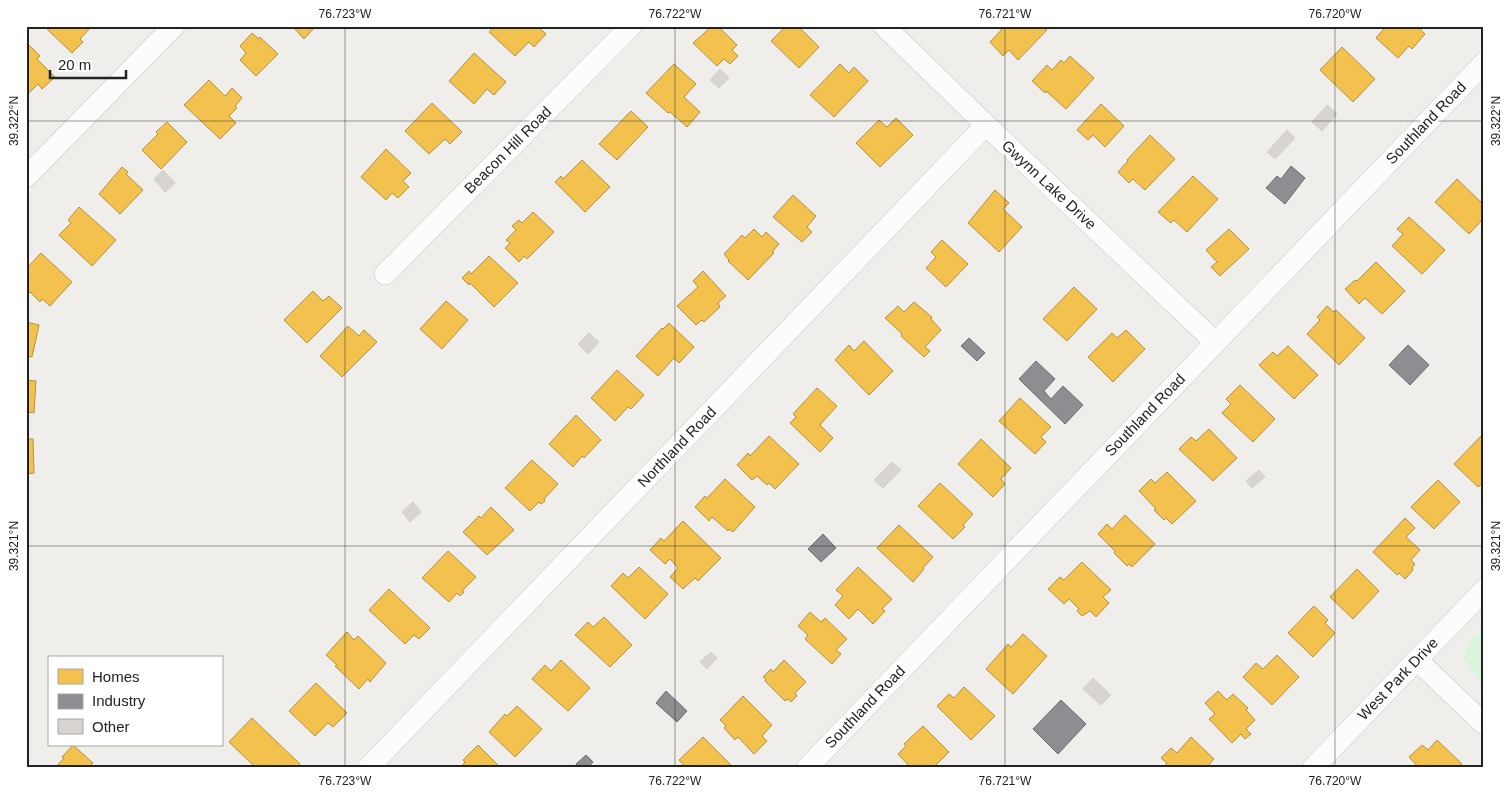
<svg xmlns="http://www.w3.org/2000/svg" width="1510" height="794" font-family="Helvetica,sans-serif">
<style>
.park{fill:#daf5da}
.homes{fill:#f2c14e;stroke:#b49141}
.industry{fill:#8d8d92;stroke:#6d6d70}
.building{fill:#d7d4d2;stroke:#d3d0cc}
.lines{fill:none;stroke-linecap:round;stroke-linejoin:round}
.street-casing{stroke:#c9c8c7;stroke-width:22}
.street{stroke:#fdfcfc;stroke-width:21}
.ticks{fill:none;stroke:#222;stroke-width:1;stroke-opacity:0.45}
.labels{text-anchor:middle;stroke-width:5;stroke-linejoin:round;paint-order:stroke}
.street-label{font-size:15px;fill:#222;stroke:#fff}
.neatline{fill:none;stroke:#222;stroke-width:2}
.ticks-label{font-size:12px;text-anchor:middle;fill:#222}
</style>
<rect width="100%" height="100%" fill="#f0eeeb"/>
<path class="park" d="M 1484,627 L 1484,684 C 1474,674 1458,661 1467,645 C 1470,639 1479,633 1484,627 Z"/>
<path class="homes" d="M 48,26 L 90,26 L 91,27 L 80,39 L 83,42 L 72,53 L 46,28 Z
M 292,26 L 316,26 L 304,39 Z
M 495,26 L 537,26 L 546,34 L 534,47 L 529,42 L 515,56 L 489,32 Z
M 712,26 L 718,26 L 737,45 L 732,50 L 738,56 L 730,64 L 724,59 L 717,66 L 693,43 Z
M 786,26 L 798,26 L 819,47 L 799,68 L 771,41 Z
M 1005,26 L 1047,26 L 1045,28 L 1047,30 L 1018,60 L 1009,50 L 1003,56 L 990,42 Z
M 1386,26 L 1408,26 L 1410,29 L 1413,26 L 1417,26 L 1425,34 L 1412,49 L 1409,46 L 1398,58 L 1376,38 Z
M 252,33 L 259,39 L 260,37 L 278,54 L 256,76 L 240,60 L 246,53 L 240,46 Z
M 29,45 L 40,56 L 37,59 L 55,77 L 42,89 L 38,84 L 28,94 L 26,93 L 26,47 Z
M 1342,47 L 1375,79 L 1353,102 L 1320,70 Z
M 474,53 L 506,82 L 494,95 L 487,89 L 474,104 L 449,81 Z
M 1070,56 L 1094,78 L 1066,109 L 1046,91 L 1045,93 L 1032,81 L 1047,65 L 1052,70 L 1061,60 L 1064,63 Z
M 674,64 L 696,84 L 684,97 L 700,112 L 687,127 L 670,112 L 668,113 L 646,93 Z
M 840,64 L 849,73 L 854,67 L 868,81 L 834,117 L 810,95 Z
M 209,80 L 225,96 L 232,88 L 242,98 L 235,106 L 237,108 L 229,116 L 236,123 L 220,139 L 184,105 Z
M 432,103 L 462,132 L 450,144 L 445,139 L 429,154 L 405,131 Z
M 1101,104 L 1124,126 L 1105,147 L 1093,135 L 1088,140 L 1077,130 Z
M 631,111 L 648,127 L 617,160 L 599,144 Z
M 896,118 L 913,135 L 880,167 L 856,143 L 879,120 L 887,127 Z
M 167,122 L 187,142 L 161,169 L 142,150 L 158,134 L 156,132 Z
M 1150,135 L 1175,159 L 1145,190 L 1133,179 L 1129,183 L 1118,172 L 1128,161 L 1127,160 Z
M 386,149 L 411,173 L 403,181 L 409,187 L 398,198 L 392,193 L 386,200 L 361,177 Z
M 582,160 L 610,187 L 585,212 L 555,182 L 561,176 L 563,179 Z
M 122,167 L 128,172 L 126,174 L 143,190 L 120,214 L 99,194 Z
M 1193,176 L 1218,199 L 1187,232 L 1174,220 L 1171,223 L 1158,212 Z
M 1457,179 L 1484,205 L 1484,218 L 1469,234 L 1435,202 Z
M 995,190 L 1009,203 L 1003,209 L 1022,227 L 999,252 L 968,223 Z
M 793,195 L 816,216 L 807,227 L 812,232 L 802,242 L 773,217 Z
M 79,207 L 116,240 L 92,266 L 59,235 L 71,223 L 68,220 Z
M 533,212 L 554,232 L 527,259 L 524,256 L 519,262 L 505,248 L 510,243 L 506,240 L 516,230 L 512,226 L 519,220 L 522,223 Z
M 1409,217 L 1445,250 L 1422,274 L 1392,246 L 1403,234 L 1397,229 Z
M 754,229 L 762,237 L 766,232 L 779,244 L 772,252 L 774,253 L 748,280 L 728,261 L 729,260 L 724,254 L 742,235 L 745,238 Z
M 1229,229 L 1249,249 L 1220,276 L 1211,267 L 1217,262 L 1206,250 Z
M 942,240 L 968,264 L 946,287 L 926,268 L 936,257 L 931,252 Z
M 41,253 L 72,282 L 50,306 L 42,299 L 40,302 L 30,292 L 26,296 L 26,269 Z
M 489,256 L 518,283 L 494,307 L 470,283 L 469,285 L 462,278 L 469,271 L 471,274 Z
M 1376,262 L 1405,291 L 1382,314 L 1365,298 L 1359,304 L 1345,289 L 1355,280 L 1357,281 Z
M 703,271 L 726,296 L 718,303 L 720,307 L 704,322 L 702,320 L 696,325 L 677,306 L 698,287 L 693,281 Z
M 1074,287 L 1097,309 L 1067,341 L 1043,319 Z
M 313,291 L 323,301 L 329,296 L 342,308 L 307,343 L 284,320 Z
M 446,301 L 468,320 L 442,349 L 420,329 Z
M 914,302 L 932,317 L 931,319 L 941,330 L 925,347 L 930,351 L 924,357 L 901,336 L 902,334 L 885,318 L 898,306 L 904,312 Z
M 1327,306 L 1334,312 L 1336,310 L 1365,338 L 1339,365 L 1307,334 L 1320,320 L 1317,317 Z
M 26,322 L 39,325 L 32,357 L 26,356 Z
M 669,323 L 694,347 L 679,363 L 674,358 L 658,376 L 636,356 L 662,328 L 663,329 Z
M 348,326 L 359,336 L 364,330 L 377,342 L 342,377 L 320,356 Z
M 1126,330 L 1145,349 L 1113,382 L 1088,357 L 1112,333 L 1117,338 Z
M 864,341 L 893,371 L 869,395 L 835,360 L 849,345 L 854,351 Z
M 1288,346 L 1318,375 L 1294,399 L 1259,365 L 1273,352 L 1277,356 Z
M 617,370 L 644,395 L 631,409 L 628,407 L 615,421 L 591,398 Z
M 26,380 L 36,381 L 34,413 L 26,412 Z
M 1240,385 L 1275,419 L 1253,442 L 1222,413 L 1231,404 L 1226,399 Z
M 817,388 L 837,406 L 820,425 L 833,438 L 820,452 L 790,423 L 796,417 L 793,414 Z
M 1020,398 L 1051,427 L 1041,437 L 1046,442 L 1035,454 L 999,421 Z
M 576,415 L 601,440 L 584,458 L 582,456 L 573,467 L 549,444 Z
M 1209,429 L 1237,458 L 1213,481 L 1179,449 L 1191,437 L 1196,441 Z
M 769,436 L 799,464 L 775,489 L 769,483 L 767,485 L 757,476 L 752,480 L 737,465 L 748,453 L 750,456 Z
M 1481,436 L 1484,439 L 1484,482 L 1478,487 L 1454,464 Z
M 26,439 L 33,439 L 34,473 L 26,474 Z
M 981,439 L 1011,468 L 1001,479 L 1005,484 L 993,497 L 958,464 Z
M 532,460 L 558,484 L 544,499 L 545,501 L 541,504 L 539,502 L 530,511 L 505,488 Z
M 1167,472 L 1196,501 L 1172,524 L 1166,518 L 1164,520 L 1154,510 L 1156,509 L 1139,491 L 1151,479 L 1155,483 Z
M 725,479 L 755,507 L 733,532 L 729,529 L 728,531 L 712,517 L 709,521 L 695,507 L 705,496 L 707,498 Z
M 1438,480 L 1460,502 L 1434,529 L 1411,507 Z
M 940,483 L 973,514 L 963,525 L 965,527 L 953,539 L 918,506 Z
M 491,507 L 514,530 L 487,555 L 463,532 L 479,516 L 481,518 Z
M 1125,515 L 1155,544 L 1132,567 L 1129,564 L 1127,566 L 1114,553 L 1115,551 L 1098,534 L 1107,524 L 1112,529 Z
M 1405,518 L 1415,528 L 1406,537 L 1420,550 L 1411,560 L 1415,564 L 1412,568 L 1413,570 L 1405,579 L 1399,573 L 1397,575 L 1373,552 Z
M 683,521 L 721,558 L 698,581 L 695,578 L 683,589 L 670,577 L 678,568 L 670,559 L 665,564 L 650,550 L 661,538 L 664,541 Z
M 899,525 L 933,557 L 923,568 L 924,569 L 913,582 L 877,548 Z
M 448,551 L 476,577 L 462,591 L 464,592 L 460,596 L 457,593 L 449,602 L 422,578 Z
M 1082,562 L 1111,590 L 1103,597 L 1109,603 L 1096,617 L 1090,611 L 1082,616 L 1077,611 L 1079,609 L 1069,599 L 1064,604 L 1048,589 L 1060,577 L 1064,580 Z
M 639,567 L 668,594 L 645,619 L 611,586 L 623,573 L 628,578 Z
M 858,567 L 892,599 L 882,609 L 885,611 L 873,624 L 858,609 L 849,619 L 835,605 L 843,596 L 836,590 Z
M 1357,569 L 1379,591 L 1353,619 L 1330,597 Z
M 389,589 L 430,628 L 419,639 L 414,635 L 405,644 L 369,610 Z
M 1314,606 L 1328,620 L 1325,623 L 1335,633 L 1313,657 L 1288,633 Z
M 810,612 L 821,622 L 825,618 L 847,639 L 836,650 L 841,654 L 832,664 L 805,639 L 808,635 L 798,626 Z
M 604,617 L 632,645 L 610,667 L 575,635 L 588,622 L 593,627 Z
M 347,632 L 354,640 L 358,636 L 386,663 L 370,682 L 368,679 L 359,689 L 335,666 L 337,665 L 326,655 Z
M 1023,634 L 1047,656 L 1013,694 L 986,669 L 1008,644 L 1011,647 Z
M 1277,655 L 1299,677 L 1272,705 L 1243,677 L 1256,663 L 1263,669 Z
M 561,660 L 590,688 L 568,711 L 532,679 L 545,665 L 551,671 Z
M 784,660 L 806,682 L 795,693 L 797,696 L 791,702 L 788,699 L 785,701 L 765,681 L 766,679 L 763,677 L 771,669 L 773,672 Z
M 316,683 L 347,713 L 333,727 L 328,723 L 315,736 L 289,711 Z
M 964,687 L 995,716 L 971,740 L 937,706 L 949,694 L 954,698 Z
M 1218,691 L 1227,700 L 1233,694 L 1248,708 L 1246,710 L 1255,720 L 1246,729 L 1251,734 L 1245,739 L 1241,734 L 1232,743 L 1209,719 L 1215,714 L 1205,703 Z
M 743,696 L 772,725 L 762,736 L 767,741 L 754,754 L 738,737 L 735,740 L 724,728 L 726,726 L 720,720 Z
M 517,706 L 542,729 L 515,757 L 489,732 L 505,714 L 507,716 Z
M 252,718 L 300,764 L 296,768 L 256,768 L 229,742 Z
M 923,726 L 949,752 L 933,768 L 911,768 L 898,754 L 906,746 L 904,744 Z
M 703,737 L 733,767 L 732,768 L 686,768 L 679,760 Z
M 1191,737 L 1214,759 L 1206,768 L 1167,768 L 1165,765 L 1167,763 L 1161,758 L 1171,748 L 1177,753 Z
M 1437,740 L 1462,764 L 1458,768 L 1419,768 L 1409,757 L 1422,745 L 1428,750 Z
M 73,745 L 93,763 L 88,768 L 55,768 L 64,758 L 62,757 Z
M 478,745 L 501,768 L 460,768 L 465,762 L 463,760 Z"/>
<path class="industry" d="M 1291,166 L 1305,178 L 1285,204 L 1266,188 L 1277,176 L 1281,179 Z
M 969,338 L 985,353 L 977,361 L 961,346 Z
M 1408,345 L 1429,365 L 1410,385 L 1389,365 Z
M 1036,361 L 1055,379 L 1044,391 L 1051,399 L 1063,386 L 1083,405 L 1065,424 L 1019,379 Z
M 823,534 L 836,548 L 821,562 L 808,549 Z
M 666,691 L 687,711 L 677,722 L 656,703 Z
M 1061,700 L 1086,724 L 1058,754 L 1033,729 Z
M 586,755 L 593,762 L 588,768 L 579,768 L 576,764 Z"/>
<path class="building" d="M 720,69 L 729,78 L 719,88 L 710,80 Z
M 1327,105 L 1337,114 L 1322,131 L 1312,122 Z
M 1287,130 L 1295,138 L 1275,159 L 1267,152 Z
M 163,170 L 175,183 L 165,192 L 154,179 Z
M 589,333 L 599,342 L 588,354 L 578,344 Z
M 892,462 L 901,470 L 883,488 L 874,480 Z
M 1259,470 L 1265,477 L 1252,488 L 1246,481 Z
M 413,502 L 421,512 L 410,522 L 402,512 Z
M 711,652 L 717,658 L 707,669 L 700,662 Z
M 1093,678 L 1111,695 L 1101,705 L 1083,689 Z"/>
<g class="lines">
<defs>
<path id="street" d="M 884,26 L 986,125 L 1215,342
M 26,177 L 174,26
M 385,274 L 631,26
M 1417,660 L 1484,724
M 368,768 L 986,125
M 807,768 L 1484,63
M 1313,768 L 1484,590"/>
</defs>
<use href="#street" class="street-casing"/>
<use href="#street" class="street"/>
</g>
<path class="ticks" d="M 345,26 L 345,768M 675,26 L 675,768M 1005,26 L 1005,768M 1335,26 L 1335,768M 26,121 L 1484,121M 26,546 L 1484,546"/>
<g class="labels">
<g class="street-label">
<text transform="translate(1426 123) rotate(-46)" y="5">Southland Road</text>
<text transform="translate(508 150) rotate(-45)" y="5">Beacon Hill Road</text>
<text transform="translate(1049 185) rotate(43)" y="5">Gwynn Lake Drive</text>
<text transform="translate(1145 415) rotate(-46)" y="5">Southland Road</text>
<text transform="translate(677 447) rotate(-46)" y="5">Northland Road</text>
<text transform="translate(1398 679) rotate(-46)" y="5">West Park Drive</text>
<text transform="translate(865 707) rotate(-46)" y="5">Southland Road</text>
</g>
</g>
<rect width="1510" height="794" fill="none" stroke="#ffffff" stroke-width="55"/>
<rect x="48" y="656" width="175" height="90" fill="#ffffff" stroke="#a7a7a7"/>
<rect x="58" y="669" width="25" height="15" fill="#f2c14e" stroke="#a7a7a7"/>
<text x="92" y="682" font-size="15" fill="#222222">Homes</text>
<rect x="58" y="694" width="25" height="15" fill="#8d8d92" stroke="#a7a7a7"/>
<text x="92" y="706" font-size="15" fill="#222222">Industry</text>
<rect x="58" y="719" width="25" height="15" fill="#d7d4d2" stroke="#a7a7a7"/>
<text x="92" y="732" font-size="15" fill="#222222">Other</text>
<path d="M50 70v8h76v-8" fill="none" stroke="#222222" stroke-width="2.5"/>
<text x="58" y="70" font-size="15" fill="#222222" stroke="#ffffff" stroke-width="4" paint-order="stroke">20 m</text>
<rect x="28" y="28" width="1454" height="738" class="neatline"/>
<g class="ticks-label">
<text x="345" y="18">76.723°W</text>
<text x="675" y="18">76.722°W</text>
<text x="1005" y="18">76.721°W</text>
<text x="1335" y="18">76.720°W</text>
<text transform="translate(14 121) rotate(-90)" y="4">39.322°N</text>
<text transform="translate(1496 121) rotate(-90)" y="4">39.322°N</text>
<text transform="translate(14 546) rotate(-90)" y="4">39.321°N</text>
<text transform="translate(1496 546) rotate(-90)" y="4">39.321°N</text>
<text x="345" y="785">76.723°W</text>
<text x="675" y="785">76.722°W</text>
<text x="1005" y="785">76.721°W</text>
<text x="1335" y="785">76.720°W</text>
</g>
</svg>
